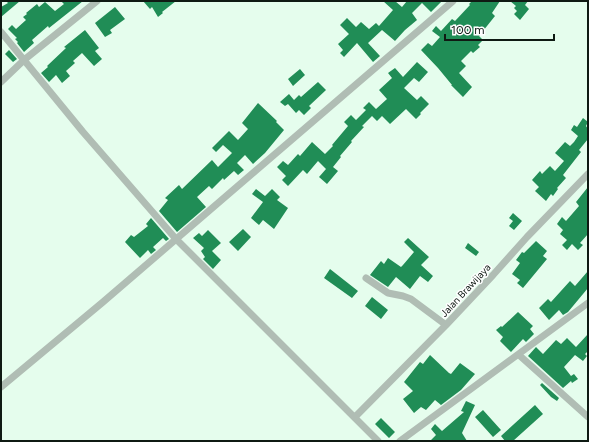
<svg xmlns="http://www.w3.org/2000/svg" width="589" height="442" font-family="Figtree,sans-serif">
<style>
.building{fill:#208d56}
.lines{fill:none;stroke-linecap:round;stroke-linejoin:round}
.street{stroke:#b0bdb4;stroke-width:7}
.labels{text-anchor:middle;stroke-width:3;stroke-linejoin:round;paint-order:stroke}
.street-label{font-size:10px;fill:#0f1a13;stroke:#fff}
</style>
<rect width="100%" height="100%" fill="#e5fded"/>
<path class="building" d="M 6,1 L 20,1 L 1,17 L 1,7 L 8,3 Z
M 61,1 L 83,1 L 49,28 L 48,26 L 32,40 L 34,43 L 24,52 L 17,43 L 18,42 L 15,39 L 17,38 L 8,29 L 12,25 L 16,29 L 26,20 L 23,17 L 27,14 L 26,13 L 37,4 L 39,7 L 45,2 L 55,11 L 64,4 Z
M 143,1 L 176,1 L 162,12 L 163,13 L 158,17 L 152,7 L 150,9 Z
M 383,1 L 395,1 L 402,7 L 407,1 L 442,1 L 431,12 L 422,3 L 412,13 L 417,20 L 405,30 L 395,41 L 382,30 L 368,43 L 380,56 L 373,62 L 357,43 L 344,57 L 340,53 L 343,50 L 338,44 L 349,34 L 340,25 L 347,18 L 356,27 L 361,22 L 369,29 L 376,23 L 379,26 L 393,10 Z
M 472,1 L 500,1 L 492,13 L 495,16 L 479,36 L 483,40 L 478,45 L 480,47 L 473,53 L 471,51 L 461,61 L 466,66 L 459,73 L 472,87 L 463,97 L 451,85 L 452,85 L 438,68 L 421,50 L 428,43 L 432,46 L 440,37 L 432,31 L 436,26 L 441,31 L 452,19 L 455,21 L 470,5 L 469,4 Z
M 510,1 L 528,1 L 525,5 L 529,9 L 520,20 L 514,14 L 517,11 L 514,8 L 516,6 Z
M 115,7 L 125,19 L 110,30 L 112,33 L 105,37 L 95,23 Z
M 85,30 L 99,48 L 95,51 L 102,59 L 94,66 L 82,53 L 73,61 L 75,63 L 66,71 L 70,76 L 62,83 L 56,75 L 49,82 L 41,73 L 48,67 L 47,66 L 66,48 L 64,47 Z
M 9,50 L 17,59 L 13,62 L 5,54 Z
M 417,62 L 428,72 L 419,82 L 414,78 L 404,88 L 417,100 L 421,96 L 429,104 L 420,113 L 421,114 L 416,119 L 406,109 L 390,124 L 382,116 L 377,121 L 372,116 L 362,126 L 364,127 L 351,141 L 352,142 L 340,156 L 341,157 L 333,167 L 338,171 L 327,184 L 319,177 L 326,169 L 318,161 L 307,174 L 303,170 L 288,186 L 282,180 L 286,176 L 277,167 L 283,161 L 288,165 L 298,154 L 300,156 L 312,142 L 325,154 L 333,146 L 332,145 L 348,126 L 344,122 L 351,115 L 356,120 L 366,110 L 363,108 L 369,102 L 376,109 L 387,99 L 379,90 L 392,78 L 388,73 L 395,68 L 403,77 Z
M 300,69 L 305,75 L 293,86 L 288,79 Z
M 318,82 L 326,90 L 309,106 L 311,108 L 304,115 L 299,110 L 296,113 L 288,104 L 285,106 L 280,102 L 289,94 L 294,100 L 299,95 L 301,97 Z
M 258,103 L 277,121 L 276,122 L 284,130 L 265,153 L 253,164 L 245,155 L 237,163 L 244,170 L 238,175 L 234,171 L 224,180 L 223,178 L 212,189 L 209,186 L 197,197 L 206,207 L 177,232 L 159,211 L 168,200 L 165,198 L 179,185 L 182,189 L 212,160 L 218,167 L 232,153 L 223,145 L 216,152 L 212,148 L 229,131 L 238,140 L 248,129 L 242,123 Z
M 583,118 L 588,122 L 586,126 L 588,129 L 588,139 L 579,150 L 581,152 L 563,175 L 566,178 L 557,188 L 558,189 L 553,196 L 551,194 L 546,201 L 535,191 L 539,187 L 532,180 L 540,171 L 542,174 L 550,166 L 555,171 L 564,161 L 555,153 L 565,142 L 570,146 L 574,142 L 578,136 L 571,130 L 574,125 L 577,127 Z
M 588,187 L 588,234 L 580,243 L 583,245 L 578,250 L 572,244 L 567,250 L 562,245 L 567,240 L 560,234 L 563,230 L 557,224 L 562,217 L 566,221 L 579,206 L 576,202 Z
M 256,189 L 265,196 L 272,189 L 280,197 L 277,200 L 288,208 L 274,229 L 263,220 L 259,225 L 251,218 L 263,202 L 252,194 Z
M 513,213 L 522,221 L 514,230 L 509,226 L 513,221 L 509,218 Z
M 151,218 L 169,239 L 166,241 L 163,238 L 153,247 L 156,250 L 151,254 L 148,250 L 140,258 L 125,242 L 131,235 L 134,237 L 148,226 L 146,224 Z
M 243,229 L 251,237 L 238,251 L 229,242 Z
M 208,230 L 221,243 L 212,251 L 221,260 L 213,269 L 203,259 L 205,257 L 201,251 L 204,248 L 193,238 L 199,233 L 202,236 Z
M 408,238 L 429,257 L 421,265 L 433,276 L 428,282 L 420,276 L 410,289 L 396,277 L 388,287 L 370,275 L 381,261 L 384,264 L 388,258 L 401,267 L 403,265 L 414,252 L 404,242 Z
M 536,241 L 547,251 L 543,256 L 547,259 L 523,288 L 517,283 L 520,280 L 512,274 L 520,263 L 516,260 L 522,252 L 524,253 Z
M 468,243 L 479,252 L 476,256 L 465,248 Z
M 330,269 L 358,291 L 352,298 L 324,278 Z
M 588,271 L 588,288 L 568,312 L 563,315 L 559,310 L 549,320 L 539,308 L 548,299 L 551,302 L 570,281 L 575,286 Z
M 372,297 L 388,310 L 381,319 L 365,306 Z
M 518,312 L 533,326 L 530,329 L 534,334 L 526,342 L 523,339 L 511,352 L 500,341 L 503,337 L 496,330 L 501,326 L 502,327 Z
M 588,334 L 588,351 L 585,354 L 587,356 L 583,361 L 575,355 L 564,367 L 571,376 L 574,374 L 578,379 L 572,383 L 571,381 L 563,388 L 528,356 L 536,347 L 543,354 L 556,340 L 561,344 L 567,338 L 576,347 Z
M 430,355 L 449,373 L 451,374 L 460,363 L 475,374 L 461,390 L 441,405 L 435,400 L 426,410 L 421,407 L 414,413 L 403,399 L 413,391 L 404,382 L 420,362 L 423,364 Z
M 542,383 L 559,398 L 557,401 L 551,397 L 540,385 Z
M 466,401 L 475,405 L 462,433 L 467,441 L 430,441 L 436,435 L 431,429 L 435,424 L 442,431 L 464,412 L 461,411 Z
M 535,405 L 543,414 L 513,441 L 505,441 L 501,436 Z
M 483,410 L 501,430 L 493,437 L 475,417 Z
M 381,418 L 395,432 L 389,438 L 375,424 Z"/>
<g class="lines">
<path class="street" d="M 1,32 L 83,132 L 176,239 L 378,441
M 1,82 L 24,60 L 97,1
M 366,278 L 388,293 L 403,296 L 411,299 L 446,325
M 519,355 L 588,417
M 1,387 L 103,302 L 453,1
M 355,417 L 446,325 L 493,275 L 527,237 L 588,174
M 400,441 L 588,303"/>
</g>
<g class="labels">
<g class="street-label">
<text transform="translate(465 290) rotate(-47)" y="4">Jalan Brawijaya</text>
</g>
</g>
<rect width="589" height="442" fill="none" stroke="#0f1a13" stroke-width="4"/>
<path d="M445 34v6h109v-6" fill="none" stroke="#0f1a13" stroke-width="2"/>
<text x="451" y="34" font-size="12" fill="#0f1a13" stroke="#ffffff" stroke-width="3" paint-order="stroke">100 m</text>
</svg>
